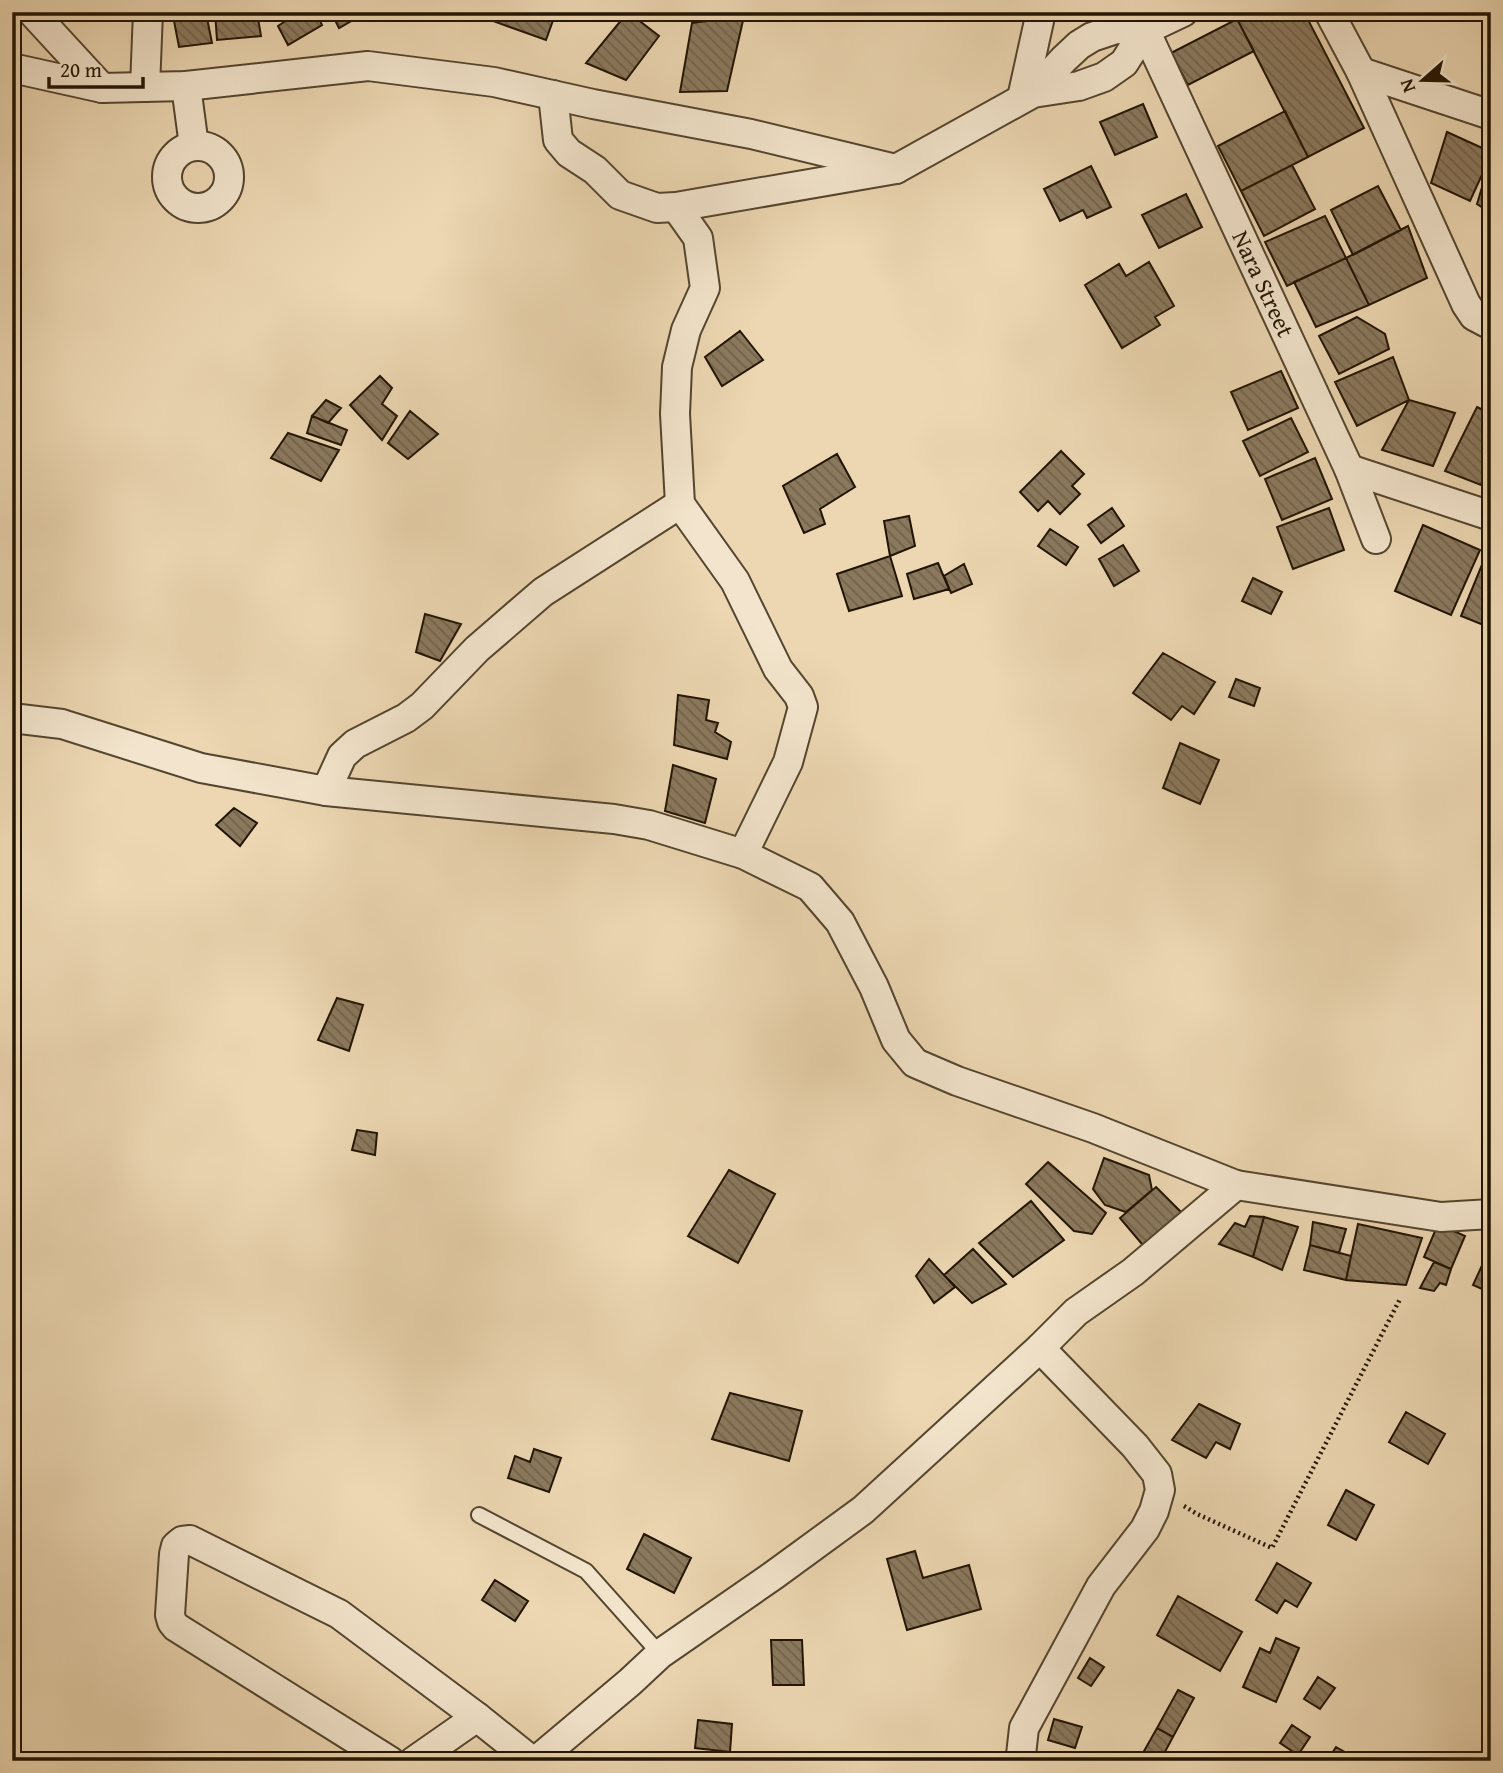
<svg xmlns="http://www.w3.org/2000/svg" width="1503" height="1773" font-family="'Gentium Book Plus',serif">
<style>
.building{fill:url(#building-back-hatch);stroke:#221402;stroke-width:2}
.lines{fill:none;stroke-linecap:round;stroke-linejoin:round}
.lane-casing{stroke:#54452e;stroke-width:18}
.street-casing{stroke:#54452e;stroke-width:32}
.path{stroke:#221402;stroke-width:4.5;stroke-dasharray:2 3.5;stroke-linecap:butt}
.lane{stroke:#f3e5cd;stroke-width:14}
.street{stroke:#f3e5cd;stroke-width:28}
.labels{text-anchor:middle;stroke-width:7;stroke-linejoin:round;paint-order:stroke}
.street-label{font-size:24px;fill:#221402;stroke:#f3e5cd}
</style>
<defs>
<pattern id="building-back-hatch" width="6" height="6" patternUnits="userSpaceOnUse" patternTransform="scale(1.75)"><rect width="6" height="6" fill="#8b795e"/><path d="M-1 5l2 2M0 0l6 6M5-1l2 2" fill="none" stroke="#71624b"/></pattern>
</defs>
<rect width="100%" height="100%" fill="#ecd7b2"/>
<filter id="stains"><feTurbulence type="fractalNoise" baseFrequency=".00286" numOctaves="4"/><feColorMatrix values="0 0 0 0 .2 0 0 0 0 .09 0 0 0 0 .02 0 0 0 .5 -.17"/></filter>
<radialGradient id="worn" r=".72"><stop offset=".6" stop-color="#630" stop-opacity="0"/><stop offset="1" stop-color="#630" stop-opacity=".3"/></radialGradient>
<path class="building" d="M 169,12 L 194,12 L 194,14 L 170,17 Z
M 215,12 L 257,12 L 261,36 L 217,40 Z
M 299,12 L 316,12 L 322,25 L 288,45 L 278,26 Z
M 331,12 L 367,12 L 339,28 Z
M 497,12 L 556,12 L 546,40 L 493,21 Z
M 628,12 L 659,36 L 626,80 L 586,63 Z
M 1250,12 L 1304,12 L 1364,128 L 1308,157 L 1237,19 Z
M 1467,12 L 1491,12 L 1491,21 Z
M 744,16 L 727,91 L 680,92 L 692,23 Z
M 207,18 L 212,43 L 179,47 L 174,21 Z
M 1237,19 L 1254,51 L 1188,85 L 1171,53 Z
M 1143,104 L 1157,137 L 1115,155 L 1100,122 Z
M 1285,111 L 1308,157 L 1241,191 L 1218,146 Z
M 1447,132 L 1491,152 L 1491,155 L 1470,201 L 1431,183 Z
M 1491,157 L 1491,213 L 1477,204 Z
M 1292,165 L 1315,209 L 1264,236 L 1241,191 Z
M 1091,166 L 1111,207 L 1087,218 L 1083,210 L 1060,221 L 1044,189 Z
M 1378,186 L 1401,230 L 1353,255 L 1331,210 Z
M 1186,194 L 1202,227 L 1159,248 L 1142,215 Z
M 1325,216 L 1346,258 L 1287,286 L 1265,242 Z
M 1408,226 L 1427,278 L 1369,305 L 1346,258 Z
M 1346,258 L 1369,305 L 1316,327 L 1294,282 Z
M 1149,262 L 1174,306 L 1155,317 L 1160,325 L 1122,348 L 1085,285 L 1119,264 L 1126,276 Z
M 1357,317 L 1385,334 L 1389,349 L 1339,374 L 1319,336 Z
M 740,331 L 763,360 L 722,386 L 705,357 Z
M 1393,357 L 1409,400 L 1357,426 L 1335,382 Z
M 1281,371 L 1298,408 L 1248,430 L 1231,392 Z
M 380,376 L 392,388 L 382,404 L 397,416 L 382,440 L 350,405 Z
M 326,400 L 341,408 L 328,423 L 312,416 Z
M 1409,400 L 1455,413 L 1433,466 L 1382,450 Z
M 1477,407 L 1491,414 L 1491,460 L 1481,485 L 1445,471 Z
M 410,411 L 438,434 L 408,459 L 388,443 Z
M 312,416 L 347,430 L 341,445 L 307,433 Z
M 1291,418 L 1308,452 L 1260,476 L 1243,441 Z
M 288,433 L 339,450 L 321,481 L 271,458 Z
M 1061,451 L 1084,474 L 1072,486 L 1080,494 L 1060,514 L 1048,501 L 1038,511 L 1020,492 Z
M 837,454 L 855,487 L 820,509 L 825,524 L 804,533 L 783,486 Z
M 1315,458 L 1332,499 L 1282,520 L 1265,479 Z
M 1112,508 L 1124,526 L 1101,543 L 1088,525 Z
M 1329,508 L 1344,550 L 1293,569 L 1277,527 Z
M 909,516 L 915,546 L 890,556 L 884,521 Z
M 1423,525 L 1480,550 L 1451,615 L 1395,591 Z
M 1050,529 L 1078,547 L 1066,565 L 1038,546 Z
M 1123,545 L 1139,571 L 1114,586 L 1099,559 Z
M 1488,550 L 1491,551 L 1491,628 L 1461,616 Z
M 890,556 L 902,596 L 849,611 L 837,574 Z
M 938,563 L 949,589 L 914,599 L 907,574 Z
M 964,564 L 972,584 L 951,593 L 944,576 Z
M 1253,578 L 1282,592 L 1271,614 L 1242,601 Z
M 425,614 L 461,624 L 440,661 L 416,652 Z
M 1163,653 L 1215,682 L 1194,714 L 1182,706 L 1171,720 L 1133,693 Z
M 1236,679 L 1260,688 L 1254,706 L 1229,697 Z
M 678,695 L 709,700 L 706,720 L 718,723 L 715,732 L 731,742 L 727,759 L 674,745 Z
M 1180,743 L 1219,760 L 1200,804 L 1163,788 Z
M 673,765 L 716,779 L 705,823 L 665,811 Z
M 234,808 L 257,823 L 240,846 L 216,825 Z
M 337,998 L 363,1005 L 349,1051 L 318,1040 Z
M 357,1130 L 377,1133 L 375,1155 L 352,1150 Z
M 1104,1158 L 1149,1175 L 1152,1190 L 1126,1212 L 1105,1205 L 1093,1189 Z
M 1048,1162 L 1106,1213 L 1092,1234 L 1074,1231 L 1026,1184 Z
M 729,1170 L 775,1194 L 738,1263 L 688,1236 Z
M 1156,1187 L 1186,1217 L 1147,1250 L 1120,1218 Z
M 1031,1201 L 1064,1240 L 1013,1277 L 979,1243 Z
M 1250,1216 L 1264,1217 L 1253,1257 L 1219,1244 L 1235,1223 L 1245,1227 Z
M 1264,1217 L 1298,1227 L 1282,1270 L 1253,1257 Z
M 1313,1222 L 1346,1229 L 1339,1253 L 1310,1245 Z
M 1358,1224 L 1422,1238 L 1406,1285 L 1346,1280 Z
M 1438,1224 L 1465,1236 L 1451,1269 L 1424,1257 Z
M 1310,1245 L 1351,1256 L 1346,1280 L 1304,1270 Z
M 1490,1248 L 1491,1249 L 1491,1293 L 1473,1285 Z
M 973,1249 L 1006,1284 L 972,1303 L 944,1275 Z
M 929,1259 L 955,1287 L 934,1303 L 916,1276 Z
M 1434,1262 L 1451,1269 L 1446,1285 L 1440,1283 L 1434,1291 L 1420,1288 Z
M 730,1393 L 802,1411 L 789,1461 L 712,1439 Z
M 1199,1404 L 1240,1424 L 1230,1449 L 1216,1442 L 1206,1458 L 1172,1440 Z
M 1406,1412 L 1445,1434 L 1428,1464 L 1389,1442 Z
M 534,1449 L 561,1458 L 549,1492 L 508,1478 L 515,1456 L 530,1462 Z
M 1346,1490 L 1374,1505 L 1356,1540 L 1328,1525 Z
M 644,1534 L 691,1558 L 674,1593 L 627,1569 Z
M 915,1551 L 923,1578 L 969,1565 L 981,1609 L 907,1630 L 887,1559 Z
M 1277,1563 L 1311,1583 L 1297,1607 L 1285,1600 L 1277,1613 L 1256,1600 Z
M 495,1580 L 528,1601 L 515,1621 L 482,1600 Z
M 1178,1596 L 1242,1632 L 1220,1671 L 1157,1635 Z
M 1276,1638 L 1299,1648 L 1276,1702 L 1243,1687 L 1260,1648 L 1270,1653 Z
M 771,1640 L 802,1640 L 804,1685 L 773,1685 Z
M 1090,1658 L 1104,1667 L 1091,1686 L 1078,1678 Z
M 1318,1677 L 1335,1688 L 1320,1709 L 1304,1699 Z
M 1178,1690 L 1194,1698 L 1173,1737 L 1157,1728 Z
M 1054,1719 L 1082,1727 L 1075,1748 L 1048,1740 Z
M 698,1720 L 732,1724 L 730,1752 L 695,1748 Z
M 1292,1725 L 1310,1737 L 1298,1755 L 1280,1743 Z
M 1157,1728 L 1173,1737 L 1160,1761 L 1156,1761 L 1143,1753 Z
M 1336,1747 L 1352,1756 L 1349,1761 L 1327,1761 Z"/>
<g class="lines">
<defs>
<path id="lane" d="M 479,1515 L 586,1571 L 660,1654"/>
<g id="street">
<path d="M 32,12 L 102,88"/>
<path d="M 1329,12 L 1361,72 L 1466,304 L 1474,316 L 1491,325"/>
<path id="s1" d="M 1145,30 L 1349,469 L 1376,539"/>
<path d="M 12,68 L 102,88 L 186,86 L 368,66 L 494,82 L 593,104 L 751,134 L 896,169"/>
<path d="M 1361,72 L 1491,115"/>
<path d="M 186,86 L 194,146"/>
<path d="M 145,87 L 148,12"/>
<path d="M 1033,93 L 1063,60 L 1079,45 L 1092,37 L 1116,29 L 1145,30 L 1183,12"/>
<path d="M 553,95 L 558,140 L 569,153 L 595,170 L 620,195 L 657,208 L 676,207 L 896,169 L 1033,93 L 1079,86 L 1104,77 L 1124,63 L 1145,30"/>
<path d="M 1022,98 L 1041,12"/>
<circle cx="198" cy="177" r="31"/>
<path d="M 676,207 L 698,238 L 705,288 L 686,330 L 677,367 L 675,414 L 680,504 L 735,581 L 778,669 L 799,696 L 803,707 L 788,762 L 743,854"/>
<path d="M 1349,469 L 1491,516"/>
<path d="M 12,718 L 62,724 L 201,768 L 326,791 L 614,819 L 649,825 L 743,854 L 810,887 L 840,922 L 874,987 L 896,1040 L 915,1063 L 957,1081 L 1093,1128 L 1236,1185 L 1441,1217 L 1491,1214"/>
<path d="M 326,791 L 342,756 L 355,744 L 406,718 L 422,706 L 477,649 L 543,592 L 680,504"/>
<path d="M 390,1761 L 176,1627 L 172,1622 L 170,1615 L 174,1554 L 176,1546 L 182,1541 L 190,1540 L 339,1614 L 477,1717 L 532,1761"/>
<path d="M 414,1761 L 477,1717"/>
<path d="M 536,1761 L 630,1682 L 660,1654 L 774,1575 L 863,1510 L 1040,1348 L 1076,1312 L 1133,1272 L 1236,1185"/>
<path d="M 1022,1761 L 1021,1755 L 1024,1728 L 1101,1586 L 1145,1529 L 1154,1511 L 1160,1490 L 1157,1474 L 1135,1446 L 1040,1348"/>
</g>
</defs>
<use href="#lane" class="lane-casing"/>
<use href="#street" class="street-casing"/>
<path class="path" d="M 1184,1506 L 1197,1514 L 1272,1548 L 1400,1299"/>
<use href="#lane" class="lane"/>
<use href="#street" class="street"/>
</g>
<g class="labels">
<g class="street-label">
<text dy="8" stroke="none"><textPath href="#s1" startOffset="280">Nara Street</textPath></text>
</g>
</g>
<rect width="1503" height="1773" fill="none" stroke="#ecd7b2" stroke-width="42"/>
<rect x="14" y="14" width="1475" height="1745" fill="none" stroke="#221402" stroke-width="3.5"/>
<rect x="21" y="21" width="1461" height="1731" fill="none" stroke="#221402" stroke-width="2"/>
<g transform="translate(1423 80) rotate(250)" stroke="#f3e5cd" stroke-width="5" paint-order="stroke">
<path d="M0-5L12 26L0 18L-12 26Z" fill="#221402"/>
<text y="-10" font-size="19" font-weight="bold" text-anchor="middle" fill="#221402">N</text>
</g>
<path d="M49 77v10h94v-10" fill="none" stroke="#221402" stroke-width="3.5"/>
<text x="60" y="77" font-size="21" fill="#221402" stroke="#f3e5cd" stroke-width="5" paint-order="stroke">20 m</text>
<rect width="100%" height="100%" filter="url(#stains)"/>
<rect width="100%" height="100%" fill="url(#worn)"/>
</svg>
